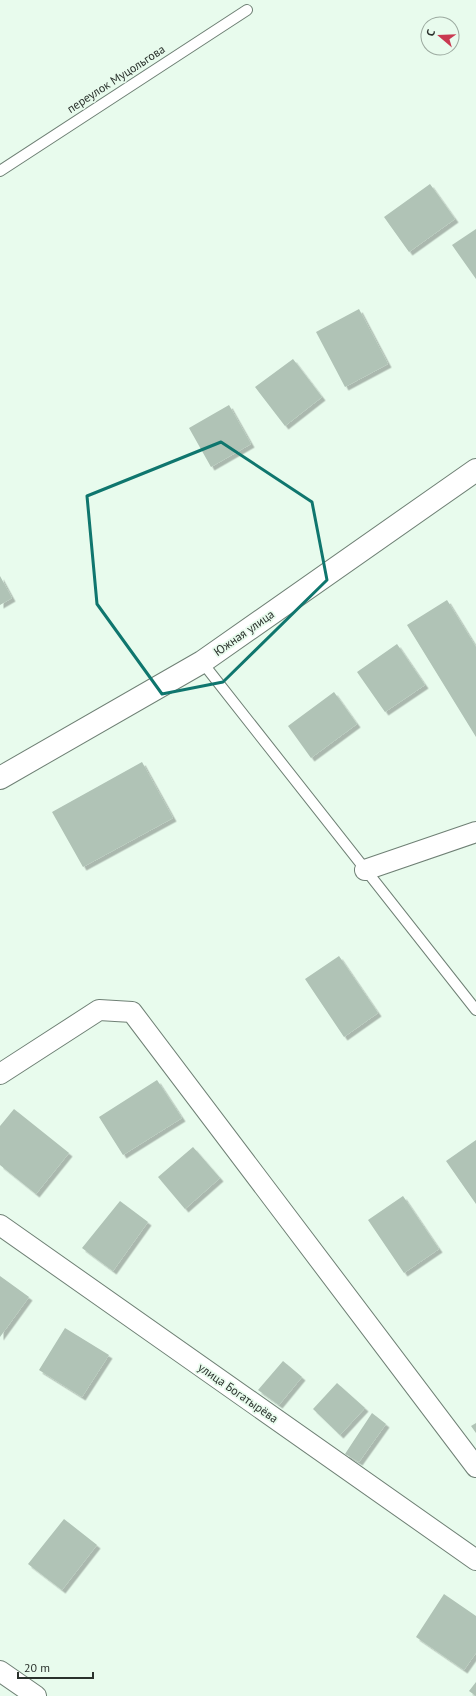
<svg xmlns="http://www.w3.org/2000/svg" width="476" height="1696" font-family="'PT Sans',sans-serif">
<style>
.building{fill:#b0c3b6;filter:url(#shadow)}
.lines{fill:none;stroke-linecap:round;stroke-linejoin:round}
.service-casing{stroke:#6f8075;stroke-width:12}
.minor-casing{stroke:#6f8075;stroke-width:22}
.tertiary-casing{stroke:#6f8075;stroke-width:24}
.service{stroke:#fff;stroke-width:10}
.minor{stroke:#fff;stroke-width:20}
.tertiary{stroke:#fff;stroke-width:22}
.marked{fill:none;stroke:#0f766e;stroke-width:3;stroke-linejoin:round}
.labels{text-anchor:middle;stroke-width:3.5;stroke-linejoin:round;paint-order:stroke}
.street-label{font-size:12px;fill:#2a312c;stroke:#e8fbed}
</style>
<defs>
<filter id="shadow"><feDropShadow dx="3.5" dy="3.5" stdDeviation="0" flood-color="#0004"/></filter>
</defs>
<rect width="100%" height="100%" fill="#e8fbed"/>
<path class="building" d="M 430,184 L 455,219 L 409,252 L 384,217 Z
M 476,229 L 476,279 L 452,245 Z
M 359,309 L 388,364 L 345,387 L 316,332 Z
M 293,359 L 322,397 L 285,426 L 255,387 Z
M 229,405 L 251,444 L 211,467 L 189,428 Z
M 0,576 L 12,598 L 0,605 Z
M 447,600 L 476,647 L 476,737 L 407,625 Z
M 397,644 L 425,685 L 385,712 L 357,672 Z
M 334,692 L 357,724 L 311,758 L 288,726 Z
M 142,762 L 173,818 L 83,867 L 52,812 Z
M 339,956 L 378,1013 L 344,1037 L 305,979 Z
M 157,1080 L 182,1118 L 123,1155 L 99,1117 Z
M 14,1109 L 69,1153 L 36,1194 L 0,1165 L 0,1126 Z
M 476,1140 L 476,1204 L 446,1161 Z
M 193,1147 L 220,1178 L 185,1209 L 158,1177 Z
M 403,1196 L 439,1249 L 404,1273 L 368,1220 Z
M 120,1201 L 148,1222 L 113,1271 L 82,1248 Z
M 0,1276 L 29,1297 L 0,1337 Z
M 65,1328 L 109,1355 L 82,1397 L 39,1370 Z
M 283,1361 L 302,1377 L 279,1405 L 258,1390 Z
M 337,1383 L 365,1408 L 340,1435 L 313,1409 Z
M 372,1413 L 386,1424 L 359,1462 L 345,1454 Z
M 476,1423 L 476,1433 L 471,1426 Z
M 64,1519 L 97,1545 L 62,1590 L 28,1564 Z
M 444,1594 L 476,1616 L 476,1653 L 464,1670 L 416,1637 Z
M 476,1682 L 476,1696 L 469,1691 Z"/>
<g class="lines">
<defs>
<path id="service" d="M 0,171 L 247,10
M 202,662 L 476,1010"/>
<path id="minor" d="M 365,870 L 476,832
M 0,1074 L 99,1010 L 132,1012 L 476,1467
M 0,1225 L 476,1560
M 0,1671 L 36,1696"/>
<path id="tertiary" d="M 0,778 L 202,662 L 476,470"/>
</defs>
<use href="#service" class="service-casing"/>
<use href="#minor" class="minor-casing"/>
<use href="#tertiary" class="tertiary-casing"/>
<use href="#service" class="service"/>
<use href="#minor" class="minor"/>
<use href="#tertiary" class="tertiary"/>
</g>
<path class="marked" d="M 221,442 L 312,502 L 327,580 L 223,682 L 162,694 L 97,604 L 87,496 Z"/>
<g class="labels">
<g class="street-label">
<text transform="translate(116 79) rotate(-33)" y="4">переулок Муцольгова</text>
<text transform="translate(244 633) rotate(-35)" y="4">Южная улица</text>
<text transform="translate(238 1393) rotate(35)" y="4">улица Богатырёва</text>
</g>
</g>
<g transform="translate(440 36) rotate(289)"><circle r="19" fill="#e8fbed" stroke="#9caaa0"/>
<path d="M0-3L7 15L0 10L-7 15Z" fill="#c93951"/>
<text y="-6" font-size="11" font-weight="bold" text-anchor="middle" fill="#2a312c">С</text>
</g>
<path d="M18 1672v6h75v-6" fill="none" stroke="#2a312c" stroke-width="2"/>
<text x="24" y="1672" font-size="12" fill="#2a312c" stroke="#e8fbed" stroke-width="3" paint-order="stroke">20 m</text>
</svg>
